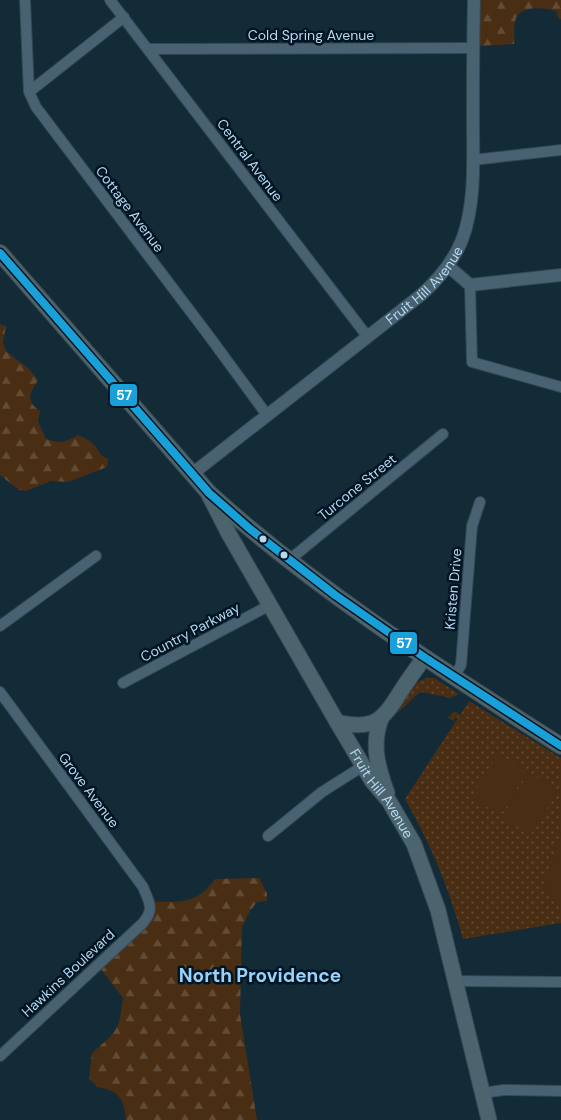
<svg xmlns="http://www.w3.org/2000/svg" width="561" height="1120" font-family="'DM Sans',sans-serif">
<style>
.grass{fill:url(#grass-dots)}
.forest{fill:url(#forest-firs)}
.garden{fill:#4a2e13}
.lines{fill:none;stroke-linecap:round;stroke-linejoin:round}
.minor-casing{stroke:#344653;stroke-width:12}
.tertiary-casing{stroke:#344653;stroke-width:14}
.secondary-casing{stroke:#344653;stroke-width:17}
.primary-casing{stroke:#344653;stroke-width:18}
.minor{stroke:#496272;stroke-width:10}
.tertiary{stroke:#496272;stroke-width:12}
.secondary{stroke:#4c646e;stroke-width:15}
.primary{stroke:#4e6469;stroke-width:16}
.bus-1-casing{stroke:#011523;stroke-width:11}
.bus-1{stroke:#1aa0d9;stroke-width:8}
.bus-dot{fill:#b6d9f2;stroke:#011523;stroke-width:2}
.labels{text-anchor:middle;stroke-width:5;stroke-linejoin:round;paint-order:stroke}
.street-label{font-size:14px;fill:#b6d9f2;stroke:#011523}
.district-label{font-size:19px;font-weight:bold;fill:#99d2fb;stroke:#011523}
.line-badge{stroke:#011523;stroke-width:2}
.badge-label{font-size:14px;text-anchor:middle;font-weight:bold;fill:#fff}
</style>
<defs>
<pattern id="grass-dots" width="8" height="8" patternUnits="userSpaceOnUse" patternTransform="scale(1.25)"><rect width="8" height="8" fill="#4a2e13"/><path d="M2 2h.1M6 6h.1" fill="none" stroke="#624c36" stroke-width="1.8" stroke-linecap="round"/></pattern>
<pattern id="forest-firs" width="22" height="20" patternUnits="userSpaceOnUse" patternTransform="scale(1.25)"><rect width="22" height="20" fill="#4a2e13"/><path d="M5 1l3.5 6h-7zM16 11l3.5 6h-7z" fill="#624c36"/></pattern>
</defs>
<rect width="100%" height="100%" fill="#132a37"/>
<path class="grass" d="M 427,678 L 434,678 L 459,694 L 451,698 L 421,692 C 411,698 406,707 397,713 L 395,713 C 404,699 411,682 427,678 Z
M 469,701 L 561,758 L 561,923 L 463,939 C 449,888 431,845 405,799 L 458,718 L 456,717 L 453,721 L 448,718 L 455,711 L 460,715 Z"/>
<path class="forest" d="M 475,0 L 561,0 L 561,19 L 559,19 L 556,11 C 545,8 525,5 517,16 C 513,23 515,36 514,44 L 475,46 Z
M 0,324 L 6,326 L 3,342 L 6,351 L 29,369 L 38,380 C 30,393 25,401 40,411 L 38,421 L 46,439 C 61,444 64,443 78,435 C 85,438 91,441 96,447 C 100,453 101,456 108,459 L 107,467 L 68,482 L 51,481 L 26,491 L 19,490 L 0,475 Z
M 259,878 L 267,893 L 267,901 L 257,902 L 250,911 L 242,927 L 240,1014 L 257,1120 L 126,1120 C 124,1099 119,1090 97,1087 L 89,1078 L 92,1053 C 117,1031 119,1032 123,998 L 100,968 L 146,922 L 149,902 C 179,901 196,906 215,879 Z"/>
<path class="garden" d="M 498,753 L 528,771 L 500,815 L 471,797 Z
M 529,772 L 559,790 L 530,835 L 502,817 Z
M 561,832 L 561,909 L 543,890 Z"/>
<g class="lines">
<defs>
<path id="minor" d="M 25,0 L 29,92 L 36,107 L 209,336 L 267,415
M 110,0 L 367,336
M 148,49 L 473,48
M 29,92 L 124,17
M 473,160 L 561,150
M 470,285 L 472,362 L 561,387
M 288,561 L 443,434
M 0,626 L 96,556
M 454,677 L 461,665 L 472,526 L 480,502
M 123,683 L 270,605
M 0,692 L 143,887 C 149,902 155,909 143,923 L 0,1056
M 268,836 L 322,792 L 363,766
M 456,981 L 561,982
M 482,1093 L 504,1090 L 561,1091"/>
<g id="tertiary">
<path d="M 448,266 L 470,285 L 561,275"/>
<path id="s1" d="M 192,474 L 421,295 C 438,280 453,262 462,240 C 476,203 473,159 473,119 C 473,79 473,40 474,0"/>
</g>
<g id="secondary">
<path id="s2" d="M 209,495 L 229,534 L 337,722 L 372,781 L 389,801 L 414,844 L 438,910 L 489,1120"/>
<path d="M 381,719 C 371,744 378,768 387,793"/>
<path d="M 337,722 C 374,731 383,720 401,691 C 408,680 416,669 424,658"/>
</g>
<path id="primary" d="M 0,253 L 209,493 C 317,591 438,667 561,746"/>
</defs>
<use href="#minor" class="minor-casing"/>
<use href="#tertiary" class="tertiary-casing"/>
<use href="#secondary" class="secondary-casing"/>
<use href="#primary" class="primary-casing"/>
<use href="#minor" class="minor"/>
<use href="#tertiary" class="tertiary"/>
<use href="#secondary" class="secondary"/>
<use href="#primary" class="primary"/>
<defs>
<path id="bus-1" d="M 0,253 L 209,493 L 250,529 L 335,595 L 424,657 L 561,746"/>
</defs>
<use href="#bus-1" class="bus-1-casing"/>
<use href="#bus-1" class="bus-1"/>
</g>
<g class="bus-dot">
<circle cx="263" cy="539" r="4.5"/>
<circle cx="284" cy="555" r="4.5"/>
</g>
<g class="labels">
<g class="street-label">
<text x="311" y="40">Cold Spring Avenue</text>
<text transform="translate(250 160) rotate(53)" y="5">Central Avenue</text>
<text transform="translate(130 209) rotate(53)" y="5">Cottage Avenue</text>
<text dy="5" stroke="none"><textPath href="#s1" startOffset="300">Fruit Hill Avenue</textPath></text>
<text transform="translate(357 487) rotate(-39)" y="5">Turcone Street</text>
<text transform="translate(453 589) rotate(-85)" y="5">Kristen Drive</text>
<text transform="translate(190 632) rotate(-28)" y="5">Country Parkway</text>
<text transform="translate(89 790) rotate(53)" y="5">Grove Avenue</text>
<text dy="5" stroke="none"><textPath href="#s2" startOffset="345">Fruit Hill Avenue</textPath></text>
<text transform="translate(68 973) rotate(-43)" y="5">Hawkins Boulevard</text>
</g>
<g class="district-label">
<text x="260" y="982">North Providence</text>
</g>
</g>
<g class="line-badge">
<rect x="109" y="383" width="29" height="24" rx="5" fill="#1aa0d9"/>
<rect x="389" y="631" width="29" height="24" rx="5" fill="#1aa0d9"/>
</g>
<g class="badge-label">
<text x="124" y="400">57</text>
<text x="404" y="648">57</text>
</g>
</svg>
